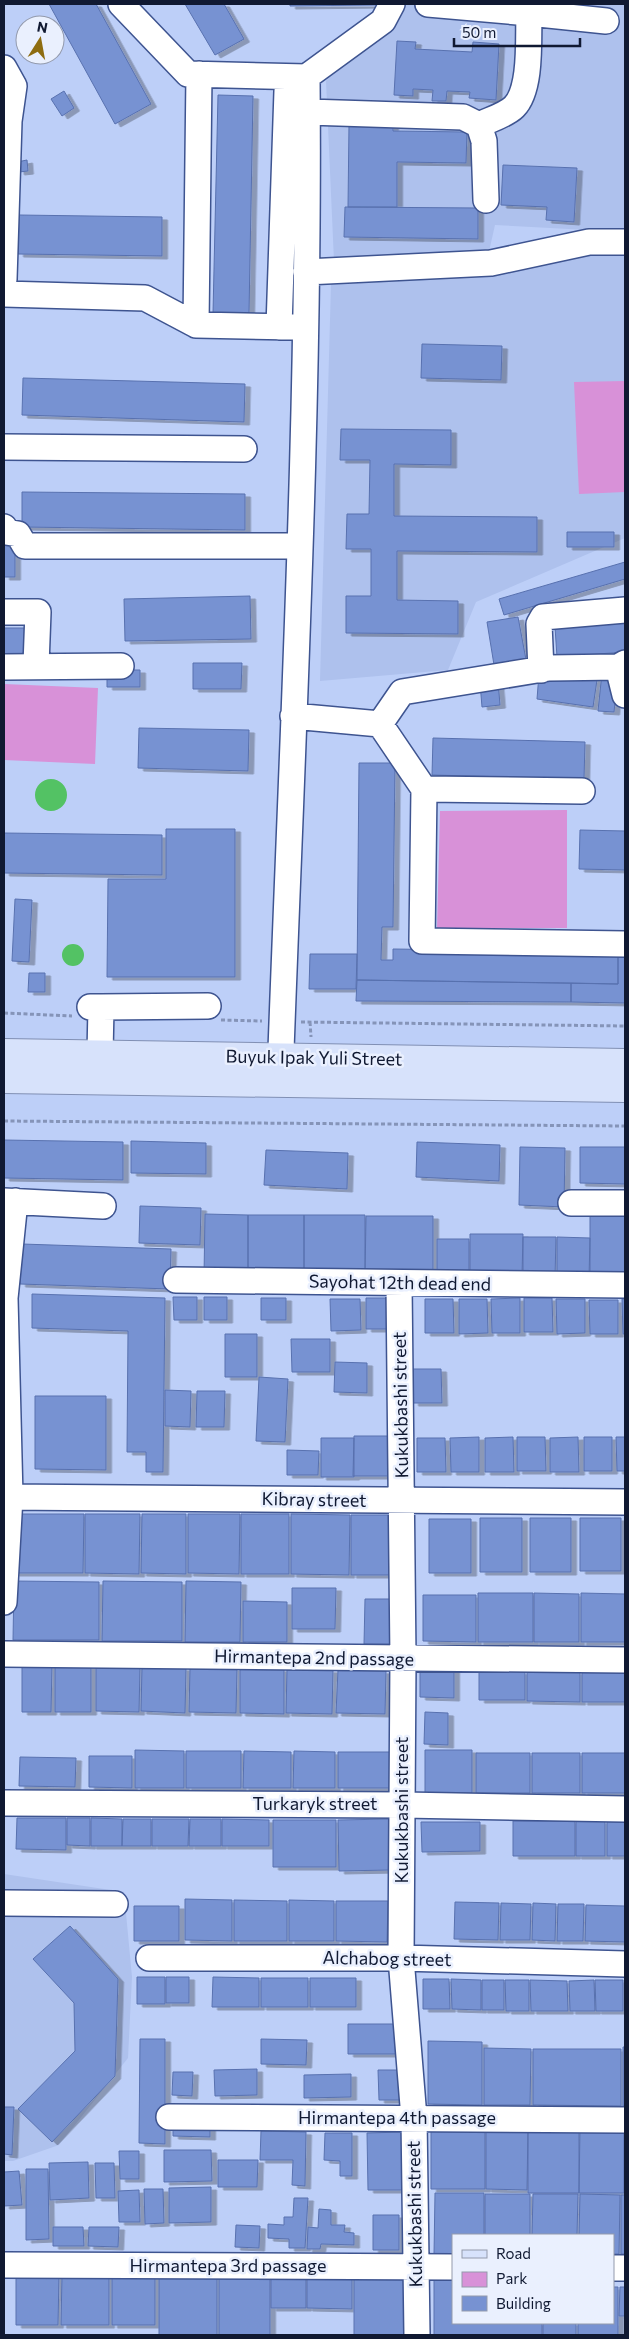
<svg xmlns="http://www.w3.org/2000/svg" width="629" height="2339" font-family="Commissioner,sans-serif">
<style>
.built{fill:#aec1ed}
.green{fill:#d891d8}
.water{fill:#53c264}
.building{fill:#7792d2;stroke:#5871af;filter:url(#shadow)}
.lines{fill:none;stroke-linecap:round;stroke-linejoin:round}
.minor-casing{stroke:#3e5490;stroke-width:28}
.major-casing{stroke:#808fb3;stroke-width:30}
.path{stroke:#8594b8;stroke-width:3;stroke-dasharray:4 2.5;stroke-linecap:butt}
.minor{stroke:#fff;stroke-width:25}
.major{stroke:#d7e2fb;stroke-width:28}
.labels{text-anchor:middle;stroke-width:5;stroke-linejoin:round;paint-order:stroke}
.street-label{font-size:18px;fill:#101932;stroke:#eaf0fe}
</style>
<defs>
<filter id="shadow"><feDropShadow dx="5.5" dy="3" stdDeviation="0" flood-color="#0004"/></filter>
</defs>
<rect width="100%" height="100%" fill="#bdcff8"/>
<path class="built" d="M 382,4 L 625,4 L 625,232 L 495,225 L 488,256 L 334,261 L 326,81 L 382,10 Z
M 598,251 L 625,255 L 625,538 L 476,602 L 448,670 L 320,681 L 331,284 L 485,273 Z
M 4,1874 L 124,1892 L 132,1977 L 128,2058 L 59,2145 L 13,2161 L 4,2161 Z"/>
<path class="green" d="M 625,381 L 625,492 L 579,494 L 574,382 Z
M 4,684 L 98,688 L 95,764 L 4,760 Z
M 567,810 L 567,928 L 437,928 L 440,811 Z"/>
<path class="water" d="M35 795a16 16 0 1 1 32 0a16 16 0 1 1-32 0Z
M62 955a11 11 0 1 1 22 0a11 11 0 1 1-22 0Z"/>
<path class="building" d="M 49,4 L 96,4 L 151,104 L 115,124 Z
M 185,4 L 224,4 L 244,39 L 215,55 Z
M 290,4 L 376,4 L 376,5 L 290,6 Z
M 397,41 L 416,42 L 415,49 L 472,52 L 473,42 L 499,44 L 496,100 L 469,98 L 470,92 L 447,91 L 446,101 L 432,101 L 433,90 L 413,89 L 413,96 L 394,95 Z
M 64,91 L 74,108 L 62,116 L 51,99 Z
M 218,95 L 253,96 L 249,313 L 213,313 Z
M 349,124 L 393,125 L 393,131 L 467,132 L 466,163 L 397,162 L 397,207 L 348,207 Z
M 27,160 L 28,171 L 19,172 L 17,162 Z
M 503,165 L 577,168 L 574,222 L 546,220 L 547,207 L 501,205 Z
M 345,207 L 478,208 L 478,239 L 344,237 Z
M 19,215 L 162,217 L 162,256 L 18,254 Z
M 422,344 L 502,346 L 501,380 L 421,378 Z
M 23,378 L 245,384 L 244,422 L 22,415 Z
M 341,429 L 451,430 L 451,465 L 394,464 L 394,516 L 537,517 L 537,552 L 397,551 L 397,600 L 458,601 L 458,634 L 346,633 L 346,596 L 371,596 L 371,549 L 346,549 L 347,514 L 369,514 L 370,460 L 340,460 Z
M 22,492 L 245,494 L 245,530 L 22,527 Z
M 567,532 L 614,532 L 614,547 L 567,547 Z
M 4,541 L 15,541 L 15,577 L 4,577 Z
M 625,562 L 625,579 L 504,615 L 499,599 Z
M 250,596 L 251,639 L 125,641 L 124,599 Z
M 518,617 L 527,665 L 495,671 L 487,622 Z
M 625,622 L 625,652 L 557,657 L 555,627 Z
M 4,628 L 26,628 L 26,660 L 4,659 Z
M 193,663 L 242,663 L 241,689 L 193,689 Z
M 107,670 L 140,670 L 140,687 L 107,687 Z
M 598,673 L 593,707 L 537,699 L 539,674 Z
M 602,673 L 618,674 L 614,712 L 598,711 Z
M 498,681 L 500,705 L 482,707 L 480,683 Z
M 139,728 L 249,730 L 248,771 L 138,768 Z
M 433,738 L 585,742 L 584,779 L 432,775 Z
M 359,763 L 395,763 L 393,927 L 382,927 L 381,960 L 393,960 L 393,949 L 618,952 L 618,984 L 357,980 Z
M 166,829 L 235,829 L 235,977 L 107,977 L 108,879 L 166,879 Z
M 580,830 L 625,831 L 625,870 L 579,869 Z
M 4,833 L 162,835 L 162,875 L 4,873 Z
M 15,899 L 32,900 L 29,962 L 12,961 Z
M 625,951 L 625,1003 L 571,1002 L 571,983 L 618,984 L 618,952 Z
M 310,954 L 357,954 L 356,989 L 309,989 Z
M 29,973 L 45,973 L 45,992 L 28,992 Z
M 357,980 L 571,983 L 571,1002 L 356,1001 Z
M 4,1140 L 123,1142 L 123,1180 L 4,1178 Z
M 131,1141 L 206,1143 L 206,1174 L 131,1173 Z
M 417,1142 L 500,1145 L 499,1181 L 416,1177 Z
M 520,1147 L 565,1148 L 564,1207 L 519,1205 Z
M 580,1147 L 625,1147 L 625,1184 L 580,1183 Z
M 266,1150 L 348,1153 L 347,1189 L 264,1185 Z
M 140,1206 L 201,1208 L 200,1245 L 139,1243 Z
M 590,1212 L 625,1212 L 625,1279 L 590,1278 Z
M 205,1214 L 248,1215 L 248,1277 L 204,1276 Z
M 248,1215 L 304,1215 L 304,1276 L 248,1277 Z
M 304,1215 L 365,1215 L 365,1276 L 304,1277 Z
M 366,1216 L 433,1216 L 433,1277 L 365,1276 Z
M 470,1234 L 523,1234 L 522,1277 L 470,1277 Z
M 523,1237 L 556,1237 L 555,1278 L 523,1277 Z
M 557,1237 L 590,1238 L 589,1278 L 557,1278 Z
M 437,1239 L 469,1239 L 469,1277 L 437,1277 Z
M 22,1244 L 171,1249 L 170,1289 L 20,1284 Z
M 32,1294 L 165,1298 L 163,1472 L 146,1472 L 146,1452 L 127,1452 L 128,1331 L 32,1328 Z
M 173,1297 L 197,1297 L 197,1320 L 174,1320 Z
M 204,1297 L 227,1297 L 227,1320 L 204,1320 Z
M 261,1298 L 286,1298 L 286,1320 L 261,1320 Z
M 366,1298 L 391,1298 L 392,1329 L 366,1329 Z
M 520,1298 L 520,1333 L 492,1333 L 491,1299 Z
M 524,1298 L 552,1298 L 553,1332 L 524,1332 Z
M 330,1299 L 360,1299 L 361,1330 L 331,1331 Z
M 425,1299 L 453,1299 L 454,1333 L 425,1333 Z
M 459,1299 L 487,1299 L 488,1333 L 459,1334 Z
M 556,1299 L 585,1299 L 585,1333 L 557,1334 Z
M 622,1299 L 625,1299 L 625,1334 L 623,1334 Z
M 589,1300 L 618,1300 L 618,1334 L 590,1334 Z
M 225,1334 L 257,1334 L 257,1377 L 225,1377 Z
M 291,1339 L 330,1339 L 330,1372 L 292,1372 Z
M 335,1362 L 367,1363 L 367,1393 L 334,1392 Z
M 413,1369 L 441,1369 L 442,1403 L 413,1403 Z
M 259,1377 L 288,1379 L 285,1442 L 256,1441 Z
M 165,1390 L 191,1391 L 190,1427 L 165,1426 Z
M 197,1391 L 225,1391 L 224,1427 L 196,1427 Z
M 35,1396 L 106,1396 L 106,1470 L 35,1469 Z
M 354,1436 L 391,1436 L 390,1476 L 353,1476 Z
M 479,1437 L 479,1472 L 451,1472 L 450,1438 Z
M 513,1437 L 514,1472 L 485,1472 L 485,1438 Z
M 517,1437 L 545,1437 L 546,1471 L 517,1471 Z
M 578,1437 L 579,1472 L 550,1472 L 550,1438 Z
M 584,1437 L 612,1437 L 612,1471 L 584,1471 Z
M 616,1437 L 625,1437 L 625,1471 L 617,1471 Z
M 321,1438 L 354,1438 L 354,1477 L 321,1477 Z
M 417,1438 L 445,1438 L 446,1472 L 417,1472 Z
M 287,1450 L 319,1451 L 318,1475 L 287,1475 Z
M 14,1514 L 84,1514 L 83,1573 L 14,1573 Z
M 85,1514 L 140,1514 L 139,1574 L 85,1573 Z
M 142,1514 L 186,1514 L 186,1574 L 141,1573 Z
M 188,1514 L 240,1514 L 239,1574 L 188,1573 Z
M 241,1514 L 289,1514 L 289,1574 L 241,1574 Z
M 291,1514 L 350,1515 L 349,1575 L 291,1574 Z
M 351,1515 L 393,1515 L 392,1575 L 351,1575 Z
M 480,1518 L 522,1518 L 522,1572 L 480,1572 Z
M 530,1518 L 571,1518 L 571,1572 L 530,1572 Z
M 580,1518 L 621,1518 L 621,1571 L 580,1571 Z
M 429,1519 L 471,1519 L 471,1573 L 429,1573 Z
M 14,1581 L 99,1582 L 99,1640 L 13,1640 Z
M 103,1581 L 182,1582 L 182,1641 L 102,1641 Z
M 186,1581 L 241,1582 L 240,1642 L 185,1642 Z
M 292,1588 L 336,1588 L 335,1629 L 292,1629 Z
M 478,1593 L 533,1593 L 533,1642 L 478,1642 Z
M 534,1593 L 579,1594 L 579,1642 L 534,1642 Z
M 581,1593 L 625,1594 L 625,1642 L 581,1642 Z
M 423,1595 L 476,1595 L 476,1642 L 423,1641 Z
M 365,1599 L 396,1599 L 396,1644 L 364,1644 Z
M 243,1601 L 287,1602 L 287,1642 L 243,1642 Z
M 22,1665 L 52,1665 L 51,1712 L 22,1712 Z
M 55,1665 L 91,1666 L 91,1712 L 55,1712 Z
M 96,1666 L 140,1667 L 139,1712 L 96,1711 Z
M 142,1667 L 186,1668 L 185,1713 L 141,1711 Z
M 190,1668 L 237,1668 L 236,1713 L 189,1712 Z
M 240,1668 L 284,1669 L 284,1714 L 240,1713 Z
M 287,1669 L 333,1670 L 332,1714 L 286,1713 Z
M 338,1670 L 386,1671 L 385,1714 L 336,1713 Z
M 420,1670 L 454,1670 L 454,1698 L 420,1697 Z
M 479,1671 L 525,1672 L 525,1700 L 479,1700 Z
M 527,1671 L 580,1672 L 580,1702 L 527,1701 Z
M 582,1671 L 625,1672 L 625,1702 L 582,1702 Z
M 425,1712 L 448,1713 L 448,1745 L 424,1744 Z
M 135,1750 L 184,1751 L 184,1788 L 135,1788 Z
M 425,1750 L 472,1750 L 472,1793 L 425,1793 Z
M 186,1751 L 241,1751 L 241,1788 L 186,1788 Z
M 244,1751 L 291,1752 L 291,1788 L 243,1788 Z
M 294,1751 L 335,1752 L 335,1788 L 293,1788 Z
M 338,1752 L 393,1752 L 393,1788 L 338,1788 Z
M 476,1753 L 530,1753 L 530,1793 L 476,1793 Z
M 532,1753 L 580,1753 L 580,1793 L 532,1793 Z
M 582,1753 L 625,1753 L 625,1793 L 582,1793 Z
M 89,1756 L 132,1756 L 132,1788 L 89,1787 Z
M 20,1757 L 76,1758 L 75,1787 L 19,1786 Z
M 17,1818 L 66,1818 L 66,1850 L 16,1849 Z
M 67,1818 L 90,1818 L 90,1846 L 67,1845 Z
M 91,1818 L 122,1819 L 122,1846 L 91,1846 Z
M 123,1819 L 151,1819 L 151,1846 L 122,1846 Z
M 152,1819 L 189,1819 L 188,1846 L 152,1846 Z
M 190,1819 L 221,1819 L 221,1846 L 189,1846 Z
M 222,1819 L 269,1820 L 269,1846 L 222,1846 Z
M 390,1819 L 390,1870 L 339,1871 L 338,1820 Z
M 273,1820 L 336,1820 L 336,1867 L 273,1867 Z
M 513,1821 L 575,1821 L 575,1856 L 513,1856 Z
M 576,1821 L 605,1821 L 605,1856 L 576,1856 Z
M 607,1821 L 625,1821 L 625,1856 L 607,1856 Z
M 421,1822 L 480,1822 L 480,1851 L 422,1852 Z
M 185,1899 L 232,1900 L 232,1941 L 185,1940 Z
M 234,1900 L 287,1901 L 287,1941 L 234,1941 Z
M 289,1900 L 334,1901 L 334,1941 L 289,1941 Z
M 336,1901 L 388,1901 L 387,1942 L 336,1941 Z
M 455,1902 L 499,1903 L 498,1940 L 454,1939 Z
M 501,1903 L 531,1904 L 530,1940 L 500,1940 Z
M 533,1903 L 556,1904 L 555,1941 L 532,1940 Z
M 558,1904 L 584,1904 L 583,1941 L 557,1941 Z
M 586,1905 L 625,1906 L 625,1942 L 585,1941 Z
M 134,1906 L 179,1906 L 179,1941 L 134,1941 Z
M 70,1926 L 118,1979 L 115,2076 L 52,2142 L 18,2109 L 75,2051 L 74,2003 L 33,1959 Z
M 137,1977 L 165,1977 L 165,2004 L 137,2004 Z
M 166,1977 L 189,1977 L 189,2003 L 166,2003 Z
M 213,1977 L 259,1978 L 259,2007 L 212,2007 Z
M 261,1978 L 308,1978 L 308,2007 L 261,2007 Z
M 310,1978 L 356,1978 L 356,2007 L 310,2007 Z
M 423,1979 L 449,1979 L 450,2009 L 423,2009 Z
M 451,1979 L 481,1980 L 481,2010 L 452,2009 Z
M 482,1980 L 504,1980 L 504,2010 L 482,2010 Z
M 505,1980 L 529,1980 L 529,2011 L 506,2011 Z
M 530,1980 L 567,1981 L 568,2011 L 531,2011 Z
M 594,1980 L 595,2011 L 570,2011 L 569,1981 Z
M 595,1980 L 623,1980 L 623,2011 L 596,2011 Z
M 348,2024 L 398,2024 L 398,2054 L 348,2054 Z
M 140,2039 L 165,2039 L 165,2144 L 139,2143 Z
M 261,2039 L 307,2040 L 306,2065 L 261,2064 Z
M 428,2041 L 482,2042 L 482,2105 L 428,2104 Z
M 623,2047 L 625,2047 L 625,2106 L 623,2106 Z
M 484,2048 L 531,2049 L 530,2105 L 484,2105 Z
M 533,2049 L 621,2049 L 621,2106 L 533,2105 Z
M 257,2069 L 257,2095 L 215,2096 L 214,2070 Z
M 378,2070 L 402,2070 L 403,2100 L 379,2100 Z
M 173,2072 L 193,2072 L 192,2096 L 172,2095 Z
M 351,2074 L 351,2097 L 304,2098 L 304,2075 Z
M 4,2107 L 14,2107 L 12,2155 L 4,2154 Z
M 173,2121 L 210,2122 L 210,2137 L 173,2136 Z
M 431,2127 L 485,2127 L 485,2189 L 431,2189 Z
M 486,2127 L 528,2127 L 527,2190 L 486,2189 Z
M 528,2127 L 579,2128 L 579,2193 L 528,2193 Z
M 580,2127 L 624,2127 L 624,2193 L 579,2193 Z
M 261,2131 L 306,2132 L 305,2186 L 292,2185 L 293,2160 L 260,2160 Z
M 403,2132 L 403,2190 L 368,2190 L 367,2133 Z
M 325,2133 L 352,2133 L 352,2176 L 340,2176 L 340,2161 L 324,2160 Z
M 164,2150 L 211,2150 L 212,2181 L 164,2182 Z
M 119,2151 L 139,2151 L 139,2179 L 120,2179 Z
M 218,2160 L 258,2160 L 257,2187 L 218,2187 Z
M 88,2162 L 89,2198 L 50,2200 L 49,2163 Z
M 95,2163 L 114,2163 L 115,2198 L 96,2198 Z
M 26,2169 L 48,2169 L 49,2239 L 26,2240 Z
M 19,2171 L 22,2205 L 4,2206 L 4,2172 Z
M 211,2187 L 211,2222 L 169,2223 L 169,2188 Z
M 144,2189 L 163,2189 L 164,2223 L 145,2224 Z
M 139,2190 L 140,2222 L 119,2222 L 118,2191 Z
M 435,2193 L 484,2193 L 484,2235 L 453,2235 L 453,2254 L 434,2254 Z
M 485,2194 L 530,2194 L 530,2235 L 485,2235 Z
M 533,2194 L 578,2194 L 577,2235 L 532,2235 Z
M 580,2194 L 620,2195 L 619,2254 L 613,2254 L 613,2235 L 579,2235 Z
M 621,2195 L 625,2195 L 625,2254 L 621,2254 Z
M 294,2198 L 308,2198 L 305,2248 L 289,2248 L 289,2239 L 268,2238 L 268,2224 L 284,2225 L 284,2217 L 293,2217 Z
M 319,2209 L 331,2210 L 331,2225 L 345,2225 L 344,2232 L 354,2233 L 354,2245 L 321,2244 L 320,2249 L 307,2249 L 308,2227 L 318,2228 Z
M 373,2215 L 399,2215 L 399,2250 L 373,2250 Z
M 236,2225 L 260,2226 L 259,2248 L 235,2247 Z
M 53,2227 L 83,2227 L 84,2246 L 53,2246 Z
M 89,2227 L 119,2227 L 118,2247 L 88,2246 Z
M 16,2275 L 59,2275 L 58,2325 L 16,2325 Z
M 62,2275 L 109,2275 L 109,2325 L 61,2325 Z
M 112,2275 L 155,2275 L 155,2325 L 112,2325 Z
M 159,2275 L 217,2275 L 217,2335 L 159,2335 Z
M 219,2275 L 270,2276 L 270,2335 L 219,2335 Z
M 306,2275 L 306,2308 L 271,2308 L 271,2276 Z
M 307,2275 L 352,2276 L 352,2309 L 307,2308 Z
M 354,2275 L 406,2276 L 405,2335 L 354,2335 Z
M 434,2277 L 453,2277 L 453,2323 L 542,2323 L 542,2335 L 434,2335 Z
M 613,2287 L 618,2287 L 618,2335 L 578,2335 L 578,2323 L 613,2323 Z
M 620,2287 L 625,2287 L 625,2316 L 619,2316 Z
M 543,2323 L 576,2323 L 576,2335 L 543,2335 Z"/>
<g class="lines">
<defs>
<path id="minor" d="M 121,4 L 188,74 L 307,77
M 428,4 L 529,13 C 528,38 532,89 514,107 C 506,115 489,120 479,125
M 529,13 L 606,21
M 4,68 L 14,86 L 9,121 L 4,279
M 308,112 L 463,117 L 479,125 L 484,141 L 486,200
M 306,272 L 491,263 L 589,242 L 625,242
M 4,294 L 145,298 L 196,325 L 295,327
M 196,325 L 199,74
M 279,327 L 287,91 L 383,21 L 392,4
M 4,447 L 244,449
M 4,527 L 6,532 L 18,534 L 25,546 L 299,546
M 4,612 L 38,612 L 36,665
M 4,667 L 121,666
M 618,667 L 625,695
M 541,670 L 539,624 L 543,617 L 625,610
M 293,716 L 380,724 L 424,789 L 422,941 L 625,944
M 380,724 L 402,692 L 549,668 L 618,667 L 625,663
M 424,789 L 582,791
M 90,1007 L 101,1007 L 100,1054
M 101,1007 L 208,1006
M 280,1077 C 292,744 310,410 307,77
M 4,1201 L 103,1206
M 571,1203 L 625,1203
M 176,1280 L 625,1285
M 399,1284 L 403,1659 L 401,1958 L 414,2118 L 417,2335
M 4,1497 L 625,1502
M 4,1602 L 10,1497 L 5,1298 L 15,1201
M 4,1654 L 625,1660
M 4,1803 L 403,1805 L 625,1809
M 4,1903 L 115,1904
M 149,1958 L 401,1958 L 625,1964
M 169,2117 L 625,2120
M 4,2265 L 453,2267
M 613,2268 L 625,2268"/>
<path id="major" d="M 4,1053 L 625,1063
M 4,1079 L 625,1088"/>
</defs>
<use href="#minor" class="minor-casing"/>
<use href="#major" class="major-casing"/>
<path class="path" d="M 4,1013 L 72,1016
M 221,1020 L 262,1021
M 301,1022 L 625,1026
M 310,1022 L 311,1037
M 4,1121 L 625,1126"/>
<use href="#minor" class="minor"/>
<use href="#major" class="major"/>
</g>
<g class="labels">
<g class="street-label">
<text transform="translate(314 1058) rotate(1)" y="6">Buyuk Ipak Yuli Street</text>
<text transform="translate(400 1283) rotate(1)" y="6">Sayohat 12th dead end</text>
<text transform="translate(401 1405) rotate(-91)" y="6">Kukukbashi street</text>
<text transform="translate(314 1500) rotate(1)" y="6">Kibray street</text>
<text transform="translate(314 1658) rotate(1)" y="6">Hirmantepa 2nd passage</text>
<text x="315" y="1810">Turkaryk street</text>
<text transform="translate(402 1810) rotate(-90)" y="6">Kukukbashi street</text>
<text transform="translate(387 1959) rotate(1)" y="6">Alchabog street</text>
<text x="397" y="2124">Hirmantepa 4th passage</text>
<text transform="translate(415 2214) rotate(-91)" y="6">Kukukbashi street</text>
<text x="228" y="2272">Hirmantepa 3rd passage</text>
</g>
</g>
<rect width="629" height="2339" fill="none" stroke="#101932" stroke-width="10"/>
<rect x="452" y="2234" width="162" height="90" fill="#eaf0fe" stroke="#939aac"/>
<rect x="462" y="2250" width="25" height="8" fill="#d7e2fb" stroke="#939aac"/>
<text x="496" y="2259" font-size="15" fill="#101932">Road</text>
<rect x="462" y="2272" width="25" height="15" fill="#d891d8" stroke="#939aac"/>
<text x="496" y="2284" font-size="15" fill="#101932">Park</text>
<rect x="462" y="2296" width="25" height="15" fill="#7792d2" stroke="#939aac"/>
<text x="496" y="2309" font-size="15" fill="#101932">Building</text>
<g transform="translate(40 40) rotate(11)"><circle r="24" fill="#eaf0fe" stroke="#939aac"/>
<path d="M0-4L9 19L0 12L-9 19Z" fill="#8e6d11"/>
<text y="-8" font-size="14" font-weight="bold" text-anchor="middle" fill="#101932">N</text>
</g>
<path d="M454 38v8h126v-8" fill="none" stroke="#101932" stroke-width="2.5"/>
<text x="462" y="38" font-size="15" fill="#101932" stroke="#eaf0fe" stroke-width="4" paint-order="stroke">50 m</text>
</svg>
